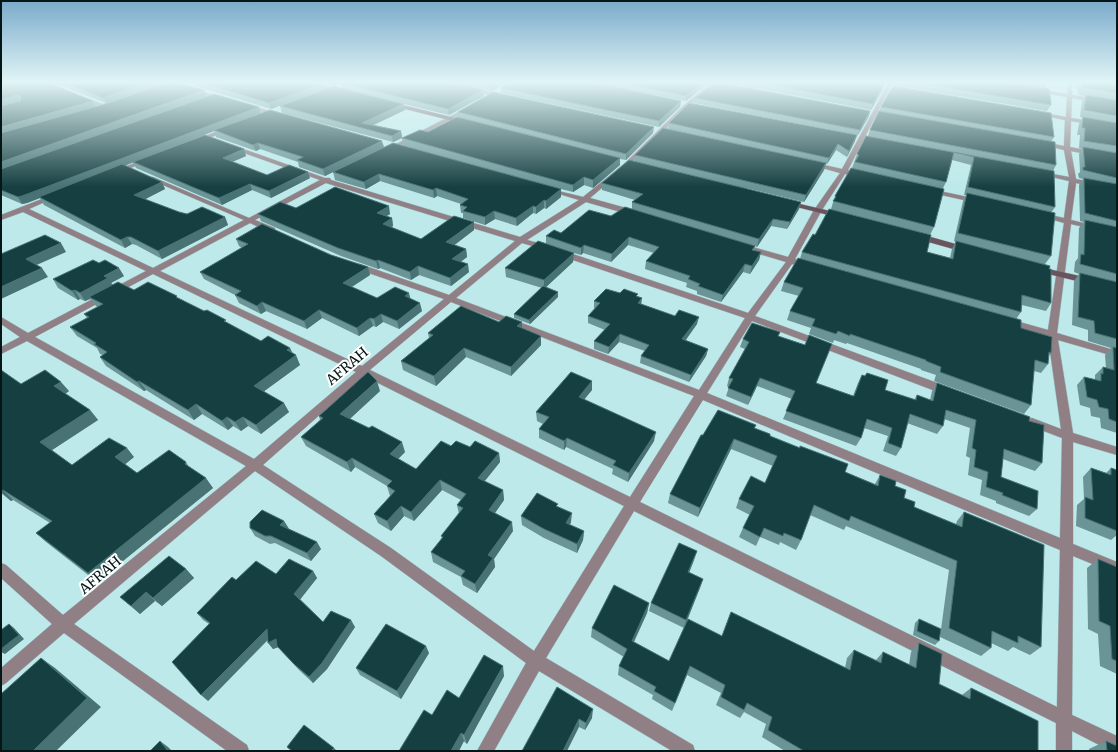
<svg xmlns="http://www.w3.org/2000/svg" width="1118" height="752" font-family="Merriweather,serif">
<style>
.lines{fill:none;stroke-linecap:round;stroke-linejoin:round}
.street-casing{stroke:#9cc3c4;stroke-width:1}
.secondary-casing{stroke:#9cc3c4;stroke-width:1}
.street{fill:#908086;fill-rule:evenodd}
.secondary{fill:#69545d;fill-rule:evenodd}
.wall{fill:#6a9496;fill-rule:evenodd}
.shaded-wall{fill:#487274}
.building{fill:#163f41;stroke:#487274}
.labels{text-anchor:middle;stroke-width:4;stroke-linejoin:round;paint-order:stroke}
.street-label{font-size:14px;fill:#051616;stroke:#fff}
</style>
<rect width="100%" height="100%" fill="#bde9ea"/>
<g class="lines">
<defs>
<path id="street" d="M 167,82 L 174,82 L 225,99 L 220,100 Z
M 712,82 L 717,82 L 688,107 L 629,165 L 590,198 L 637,211 L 637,215 L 631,215 L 586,202 L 527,240 L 549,246 L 549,250 L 546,250 L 522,243 L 456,298 L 699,390 L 745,318 L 558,255 L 557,253 L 561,251 L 564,251 L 748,313 L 786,262 L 739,248 L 738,246 L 742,244 L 788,257 L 814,210 L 840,173 L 808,164 L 811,162 L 842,169 L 889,82 L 893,82 L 848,170 L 853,173 L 850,175 L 845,174 L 822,210 L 795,259 L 813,266 L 809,268 L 792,264 L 755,316 L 951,388 L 952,391 L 951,394 L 943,394 L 752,321 L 707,393 L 1060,538 L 1062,438 L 1028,425 L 1027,422 L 1028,419 L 1032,418 L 1061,429 L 1048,337 L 1006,324 L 1004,322 L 1009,319 L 1048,330 L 1064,223 L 1037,215 L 1041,213 L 1064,218 L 1069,181 L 1039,174 L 1042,172 L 1069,177 L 1064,150 L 1040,144 L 1043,142 L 1064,146 L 1065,120 L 1035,114 L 1038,112 L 1066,117 L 1067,97 L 1033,91 L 1036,89 L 1067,94 L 1068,82 L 1072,82 L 1072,95 L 1117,102 L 1117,106 L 1072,98 L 1071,118 L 1117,125 L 1117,129 L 1071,121 L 1070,147 L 1117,156 L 1117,160 L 1071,151 L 1076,179 L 1117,187 L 1117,191 L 1076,183 L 1071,220 L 1117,231 L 1117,235 L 1071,224 L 1057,333 L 1117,351 L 1117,357 L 1058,340 L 1073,433 L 1117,447 L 1117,455 L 1073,442 L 1073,544 L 1117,562 L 1117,574 L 1073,556 L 1072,715 L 1117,736 L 1117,751 L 1111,751 L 1072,731 L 1072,751 L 1056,751 L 1056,723 L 634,511 L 546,658 L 693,745 L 695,751 L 672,751 L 539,671 L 494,751 L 477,751 L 526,663 L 381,556 L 255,471 L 74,624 L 247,745 L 249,751 L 227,751 L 64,633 L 6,683 L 1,686 L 1,668 L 52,624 L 1,578 L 1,563 L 6,565 L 63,615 L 246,466 L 27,341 L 1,354 L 1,347 L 20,337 L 1,324 L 1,317 L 28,333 L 146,271 L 23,212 L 1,220 L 1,215 L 52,195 L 56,195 L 56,197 L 29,209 L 153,268 L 244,220 L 149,179 L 149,177 L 153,177 L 249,218 L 320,180 L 230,148 L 230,146 L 232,145 L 325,178 L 330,178 L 331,180 L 520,237 L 579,200 L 546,190 L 546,188 L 583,197 L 625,163 L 684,105 ZM 326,183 L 515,241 L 449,295 L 360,264 L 354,264 L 354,268 L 444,299 L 362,366 L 160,271 L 250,223 L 269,232 L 275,232 L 275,228 L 255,220 ZM 153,274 L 356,372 L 254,459 L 35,337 ZM 451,302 L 694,396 L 630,497 L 370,370 ZM 364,376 L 624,506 L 534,651 L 391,548 L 263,465 ZM 703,400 L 1060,550 L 1057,707 L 640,502 Z
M 471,87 L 504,95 L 505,96 L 502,98 L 469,90 L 468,89 Z
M 81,96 L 108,106 L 109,107 L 104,108 L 79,99 L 79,97 Z
M 245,105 L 249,105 L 283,115 L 278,116 L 245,107 Z
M 468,107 L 473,108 L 390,151 L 385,150 Z
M 228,127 L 230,128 L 230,130 L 198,142 L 193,141 Z
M 146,158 L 149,160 L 148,161 L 118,173 L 113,172 Z
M 930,189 L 977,199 L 981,201 L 977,203 L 928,192 L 927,191 Z"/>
<path id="secondary" d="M 302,82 L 310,82 L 344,91 L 341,93 Z
M 391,102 L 467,121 L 468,122 L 465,124 L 389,105 L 388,104 Z
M 787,201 L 843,214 L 844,216 L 840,218 L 785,204 L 785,202 Z
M 914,234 L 920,234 L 970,248 L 971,250 L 967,252 L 964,252 L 914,238 Z
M 1036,267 L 1039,267 L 1089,278 L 1093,281 L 1089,284 L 1036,271 Z"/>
</defs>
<use href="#street" class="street-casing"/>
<use href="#secondary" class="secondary-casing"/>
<use href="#street" class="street"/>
<use href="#secondary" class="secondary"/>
</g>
<path class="wall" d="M 1,82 L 93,101 L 96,106 L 106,103 L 51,82 L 167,82 L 166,83 L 204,90 L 206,96 L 261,113 L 384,147 L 403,145 L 402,138 L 428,132 L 458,117 L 458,112 L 653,133 L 626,160 L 620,159 L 620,165 L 593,188 L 584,185 L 573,192 L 561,189 L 561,197 L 546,209 L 544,208 L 536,214 L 533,213 L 517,226 L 495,219 L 485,225 L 463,218 L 463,213 L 461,213 L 460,205 L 461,204 L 437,196 L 434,198 L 380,181 L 366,189 L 335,180 L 333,172 L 325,176 L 299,167 L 298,162 L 260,149 L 256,151 L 216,137 L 214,131 L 177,146 L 246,156 L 232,162 L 267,175 L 310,178 L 271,198 L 252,190 L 222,205 L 136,168 L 133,162 L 125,166 L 165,189 L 144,199 L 179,212 L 187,214 L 225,217 L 228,225 L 162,259 L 136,245 L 132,244 L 125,248 L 44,205 L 40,198 L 27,203 L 22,204 L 1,195 Z
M 183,82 L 508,82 L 492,91 L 465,86 L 483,90 L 484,96 L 449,115 L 404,104 L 405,110 L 373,125 L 401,131 L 402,138 L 393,142 L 282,113 L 280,106 L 295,100 L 271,109 ZM 341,83 L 342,88 L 334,86 ZM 323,84 L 332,86 L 325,89 Z
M 510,82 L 708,82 L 707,84 L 686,101 L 634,91 L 681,101 L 680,107 L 659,127 L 501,93 L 501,88 Z
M 725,82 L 888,82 L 886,84 L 884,84 L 883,89 L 871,110 Z
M 894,82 L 1047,82 L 1048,83 L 1045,88 L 1051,105 L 1047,111 L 893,85 Z
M 1075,82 L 1117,82 L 1117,433 L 1101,428 L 1100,418 L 1091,416 L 1090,408 L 1080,405 L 1077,385 L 1084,377 L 1095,380 L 1095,375 L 1103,367 L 1106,368 L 1105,355 L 1111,348 L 1088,341 L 1088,330 L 1072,325 L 1074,281 L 1079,274 L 1074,272 L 1075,262 L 1078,258 L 1079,228 L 1084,222 L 1080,221 L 1079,185 L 1083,179 L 1079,178 L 1078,174 L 1080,172 L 1079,154 L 1082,149 L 1079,148 L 1080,135 L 1077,135 L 1079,124 L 1083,118 L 1080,117 L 1082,101 L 1085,96 L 1079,95 Z
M 695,98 L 870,111 L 869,116 L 858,135 L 694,103 Z
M 881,107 L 1054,137 L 1051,142 L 1056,165 L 1053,171 L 1055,207 L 1051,213 L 1051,256 L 1045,264 L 1049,269 L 1051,303 L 1046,311 L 1022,305 L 1021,312 L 1016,319 L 1021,328 L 1051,353 L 1048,357 L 1048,364 L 1041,373 L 1034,371 L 1031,405 L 1024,414 L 934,381 L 936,375 L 921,370 L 921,369 L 847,343 L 846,344 L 834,340 L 833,343 L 809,334 L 811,328 L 787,320 L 790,311 L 799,296 L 781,291 L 784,282 L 800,259 L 802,252 L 815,235 L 831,209 L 835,196 L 852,168 L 857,154 L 868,136 L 870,130 L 879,111 ZM 952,160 L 971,165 L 964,195 L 966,195 L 963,201 L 954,241 L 956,242 L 952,249 L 950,258 L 927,252 L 930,235 L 934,227 L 943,188 L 946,182 Z
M 669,123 L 855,141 L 847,157 L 836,150 L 827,164 L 826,164 L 824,170 L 804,202 L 746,188 L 799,209 L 787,229 L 771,226 L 757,247 L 755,246 L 754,250 L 761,252 L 759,260 L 750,274 L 743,272 L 721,302 L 697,294 L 697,291 L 686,287 L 687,283 L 645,269 L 646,261 L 654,253 L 628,245 L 611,262 L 583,253 L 581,255 L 574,253 L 573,262 L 546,287 L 558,297 L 530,324 L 514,318 L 514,314 L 542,288 L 506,277 L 505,268 L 546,244 L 546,236 L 561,233 L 632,209 L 632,202 L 635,200 L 602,190 L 602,183 L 634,162 L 635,155 L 668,129 Z
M 296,208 L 390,214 L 386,216 L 392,218 L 393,226 L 391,227 L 421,239 L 474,230 L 454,245 L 466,249 L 467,257 L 461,262 L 469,272 L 451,286 L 419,275 L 411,280 L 380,268 L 378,269 L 341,256 L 261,221 L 258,214 Z
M 236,239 L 331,255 L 368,267 L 370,275 L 352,287 L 377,298 L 411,299 L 422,311 L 399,329 L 383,322 L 376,327 L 373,326 L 359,336 L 322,318 L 307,329 L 266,311 L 261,314 L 239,303 L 235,295 L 204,279 L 200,272 L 242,248 L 239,246 Z
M 124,276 L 111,283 L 113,285 L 179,299 L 227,323 L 261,341 L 290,348 L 293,354 L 300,365 L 264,391 L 289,412 L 261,434 L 248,426 L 241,431 L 233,426 L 228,430 L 202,414 L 194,420 L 146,390 L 144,391 L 106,366 L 100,357 L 103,355 L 100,354 L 97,348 L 77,336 L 70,327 L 87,318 L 84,314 L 97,307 L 96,306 L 90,299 L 85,301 L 80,299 L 78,300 L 58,288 L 53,279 Z
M 620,293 L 637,297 L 641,304 L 697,324 L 685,340 L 708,349 L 706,356 L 689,382 L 640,363 L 641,356 L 645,351 L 619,342 L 608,354 L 594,349 L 594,341 L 605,330 L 588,323 L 588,316 L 595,309 L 594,308 L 594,301 Z
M 499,322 L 522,322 L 522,328 L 541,336 L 541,345 L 511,376 L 466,357 L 436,386 L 403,370 L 401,361 L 429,338 L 428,333 Z
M 779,337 L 816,383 L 853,396 L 858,383 L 862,375 L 865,376 L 867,373 L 885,390 L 914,400 L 917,395 L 930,400 L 932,391 L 937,383 L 1029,421 L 1042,463 L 1035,471 L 1003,459 L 1001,477 L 1037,509 L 1029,516 L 996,503 L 996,501 L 980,495 L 982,480 L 968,475 L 970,458 L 966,456 L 970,428 L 944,419 L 943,426 L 937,434 L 907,423 L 901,448 L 896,456 L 883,451 L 888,436 L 864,428 L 861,438 L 856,446 L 783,419 L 792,399 L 757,386 L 748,405 L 726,396 L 729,387 L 727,386 L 729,378 L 745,349 L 740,347 L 743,339 Z
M 1,370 L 21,384 L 69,391 L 65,394 L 90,410 L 98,420 L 52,450 L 72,465 L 134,457 L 125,464 L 137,473 L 186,462 L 189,467 L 213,488 L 97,582 L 46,542 L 36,533 L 50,523 L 13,500 L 11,501 L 1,493 Z
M 592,390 L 584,399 L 654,441 L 628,482 L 612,474 L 613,469 L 566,447 L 564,450 L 539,438 L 539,429 L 543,424 L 537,421 L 536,412 Z
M 380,391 L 350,419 L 405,452 L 398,459 L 416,469 L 451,446 L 470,447 L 499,453 L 500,462 L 484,482 L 503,490 L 504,500 L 495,513 L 513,531 L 494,559 L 495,567 L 477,593 L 463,585 L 461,577 L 433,562 L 431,552 L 442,538 L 441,536 L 459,514 L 457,505 L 461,500 L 442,490 L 414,521 L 404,516 L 391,531 L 378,523 L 374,514 L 390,496 L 387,486 L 355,467 L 351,472 L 306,446 L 301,437 L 320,420 L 319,416 Z
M 756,425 L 755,428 L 770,436 L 845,472 L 875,484 L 880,475 L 895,486 L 904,498 L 914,507 L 956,524 L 957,521 L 964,512 L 1041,647 L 1030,655 L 1013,647 L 1008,651 L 991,643 L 991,648 L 981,656 L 940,637 L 949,570 L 846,526 L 844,530 L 810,515 L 801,540 L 796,550 L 780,542 L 779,545 L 760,537 L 756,546 L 739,537 L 743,528 L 750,515 L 736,508 L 739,499 L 765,483 L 773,466 L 731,449 L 698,517 L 668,503 L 670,494 L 703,435 Z
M 1091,468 L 1106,473 L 1111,468 L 1117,470 L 1117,535 L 1111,540 L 1076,526 L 1077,505 L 1084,499 L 1083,477 Z
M 558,507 L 571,522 L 570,525 L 584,531 L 583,540 L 577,553 L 544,538 L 522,525 L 521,516 Z
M 284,521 L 289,529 L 321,549 L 311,561 L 275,543 L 270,544 L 255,536 L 250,528 Z
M 1098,559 L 1117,567 L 1117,674 L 1100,666 L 1098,634 L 1088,629 L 1087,568 Z
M 694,560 L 689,572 L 703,579 L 684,628 L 722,636 L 731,612 L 845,668 L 847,658 L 854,650 L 876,660 L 883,652 L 909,665 L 911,652 L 919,643 L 939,684 L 962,695 L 971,688 L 1038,751 L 785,751 L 762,737 L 766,724 L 744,712 L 740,718 L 716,705 L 721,693 L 687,675 L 672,711 L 652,699 L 653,695 L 618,675 L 619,666 L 624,657 L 591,637 L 592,628 L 649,603 L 647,613 L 634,642 L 669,661 L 684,628 L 649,611 L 651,603 Z
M 186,569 L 194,578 L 162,606 L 155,601 L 140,614 L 120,597 Z
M 313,571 L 317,578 L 300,599 L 323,622 L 355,627 L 327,669 L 313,683 L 299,670 L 278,647 L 273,649 L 268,640 L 208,701 L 209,624 L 203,620 L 197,613 L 236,580 L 276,574 Z
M 919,619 L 939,641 L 935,645 L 913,635 L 915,623 Z
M 429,653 L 401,699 L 360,675 L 356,668 Z
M 504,676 L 467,744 L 432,715 L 459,698 Z
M 557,687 L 592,718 L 585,730 L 579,727 Z
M 1106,741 L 1117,751 L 1089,751 L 1089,749 Z"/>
<path class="shaded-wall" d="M 151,82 L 167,82 L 166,83 L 106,103 L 103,98 Z
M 332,82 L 345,82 L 333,86 Z
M 498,82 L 508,82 L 492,91 L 491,86 Z
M 704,82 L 708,82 L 707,84 L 686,101 L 686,96 Z
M 885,83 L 883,89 L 871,110 L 873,104 Z
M 323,84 L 325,89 L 271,109 L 269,103 Z
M 204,90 L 206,96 L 1,170 L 1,162 Z
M 483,90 L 484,96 L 449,115 L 448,109 Z
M 17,95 L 21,101 L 1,107 L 1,100 Z
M 93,101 L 96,107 L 1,134 L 1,127 Z
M 681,101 L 680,107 L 659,127 L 659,121 Z
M 403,104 L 405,110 L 365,129 L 362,123 Z
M 259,107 L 261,113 L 214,130 L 214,131 L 41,198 L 39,197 L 40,198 L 27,203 L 22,204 L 18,197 Z
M 870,111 L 869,116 L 858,135 L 860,130 Z
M 654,127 L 653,133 L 626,160 L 626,154 Z
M 401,131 L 402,138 L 393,142 L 392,136 Z
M 857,135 L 855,141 L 847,157 L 849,151 Z
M 382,141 L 384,147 L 325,176 L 323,169 Z
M 258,143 L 260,149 L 256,151 L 253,145 Z
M 838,144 L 836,150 L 827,164 L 829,158 Z
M 244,149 L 246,156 L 225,165 L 223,158 Z
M 620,158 L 620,165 L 593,188 L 593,180 Z
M 826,163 L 824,170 L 804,202 L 806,195 Z
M 308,172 L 310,178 L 271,198 L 269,191 Z
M 379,174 L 380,181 L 366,189 L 364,182 Z
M 584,177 L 584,185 L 573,192 L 573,185 Z
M 162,182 L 165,189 L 138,203 L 134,195 Z
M 250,184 L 252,190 L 222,205 L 219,198 Z
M 436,188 L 437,196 L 434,198 L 433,190 Z
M 561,189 L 561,197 L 546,209 L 546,201 Z
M 544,200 L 544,208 L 536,214 L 536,207 Z
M 801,202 L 799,209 L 787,229 L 790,222 Z
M 389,206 L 390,214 L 379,221 L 377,213 Z
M 533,206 L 533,213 L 517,226 L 516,218 Z
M 494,211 L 495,219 L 485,225 L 485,217 Z
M 225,217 L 228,225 L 162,259 L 158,251 Z
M 392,218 L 393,226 L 384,232 L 383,224 Z
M 773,219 L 771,226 L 757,247 L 759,239 Z
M 474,222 L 474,230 L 448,250 L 446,242 Z
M 127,237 L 132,244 L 125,248 L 121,240 Z
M 629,237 L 628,245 L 611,262 L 612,254 Z
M 61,243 L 66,252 L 32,267 L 26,259 Z
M 584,245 L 583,253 L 581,255 L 581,248 Z
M 466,249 L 467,257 L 453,267 L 452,259 Z
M 761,252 L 759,260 L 750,274 L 752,266 Z
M 574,253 L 573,262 L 544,289 L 544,280 Z
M 378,260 L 380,268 L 378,269 L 376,261 Z
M 468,264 L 469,272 L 451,286 L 450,278 Z
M 745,264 L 743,272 L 721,302 L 723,295 Z
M 418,266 L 419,275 L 411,280 L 410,272 Z
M 368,267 L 370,275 L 345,291 L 343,283 Z
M 42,268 L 48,277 L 1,299 L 1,287 Z
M 119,268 L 124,276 L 111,283 L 114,286 L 89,297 L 90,299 L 85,301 L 80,293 L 104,276 Z
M 75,290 L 80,299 L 78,300 L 72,291 Z
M 558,292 L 558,297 L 530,324 L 529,320 Z
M 409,293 L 411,301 L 405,296 Z
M 642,298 L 641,306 L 638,303 Z
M 262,302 L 266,311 L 261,314 L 257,306 Z
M 420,303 L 422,311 L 399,329 L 397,321 Z
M 319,310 L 322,318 L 307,329 L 304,321 Z
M 381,314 L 383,322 L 376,327 L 374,319 Z
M 699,317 L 697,324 L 681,347 L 682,339 Z
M 370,318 L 373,326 L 359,336 L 357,328 Z
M 522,322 L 522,331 L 517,326 Z
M 620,334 L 619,342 L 608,354 L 609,347 Z
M 541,336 L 541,345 L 511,376 L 511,367 Z
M 290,348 L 294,357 L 296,355 L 300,365 L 259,395 L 254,386 L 287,350 Z
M 464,348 L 466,357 L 436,386 L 434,376 Z
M 708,349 L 706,356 L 689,382 L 691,375 Z
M 760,378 L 757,386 L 748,405 L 751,397 Z
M 139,381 L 146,390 L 144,391 L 137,382 Z
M 377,381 L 380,391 L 344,424 L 340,414 Z
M 592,381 L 592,390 L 579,406 L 579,397 Z
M 61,382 L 69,391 L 62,396 L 54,386 Z
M 284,403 L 289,412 L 261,434 L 256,425 Z
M 196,404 L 202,414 L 194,420 L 188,410 Z
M 90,410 L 98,420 L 49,452 L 40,442 Z
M 227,417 L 233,426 L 228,430 L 222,421 Z
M 243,417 L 248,426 L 241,431 L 235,422 Z
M 656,432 L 654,441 L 628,482 L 629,473 Z
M 567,438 L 566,447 L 564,450 L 564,441 Z
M 734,439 L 731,449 L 698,517 L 700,508 Z
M 402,442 L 405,452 L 393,464 L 390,454 Z
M 127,448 L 134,457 L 123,466 L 115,457 Z
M 499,453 L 500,462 L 479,488 L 478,478 Z
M 352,458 L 355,467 L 351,472 L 347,462 Z
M 206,478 L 213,488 L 97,582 L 88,573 Z
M 440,480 L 442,490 L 414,521 L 411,512 Z
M 3,490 L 13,500 L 11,501 L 1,492 Z
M 503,490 L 504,500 L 490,520 L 489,510 Z
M 401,506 L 404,516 L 391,531 L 387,521 Z
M 572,513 L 571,522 L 566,532 L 566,523 Z
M 284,521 L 289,529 L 280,525 Z
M 512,522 L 513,531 L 494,559 L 495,567 L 477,593 L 475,584 L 488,555 Z
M 584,531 L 583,540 L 577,553 L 577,544 Z
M 317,542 L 321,549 L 311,561 L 307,553 Z
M 697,551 L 694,560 L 686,581 L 688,572 Z
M 186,569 L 194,578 L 162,606 L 153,598 Z
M 313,571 L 317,578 L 299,601 L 294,594 Z
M 703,579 L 700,588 L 684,628 L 686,620 Z
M 146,592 L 155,601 L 140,614 L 131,606 Z
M 649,603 L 647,613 L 630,650 L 632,641 Z
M 351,620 L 355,627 L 327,669 L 313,683 L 309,677 Z
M 9,624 L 14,628 L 24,639 L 5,654 L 1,652 L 1,649 Z
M 267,629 L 272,635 L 208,701 L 201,695 Z
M 276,639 L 282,646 L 273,649 L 268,643 Z
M 426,646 L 429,653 L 401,699 L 397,691 Z
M 41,658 L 55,668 L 101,707 L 56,751 L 33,751 Z
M 503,666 L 504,676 L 467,744 L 464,735 Z
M 593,709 L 592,718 L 585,730 L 586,723 Z
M 579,719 L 579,727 L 567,751 L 563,751 Z
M 461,733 L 464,741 L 459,751 L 451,751 Z
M 160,741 L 168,747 L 172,751 L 168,751 Z
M 334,748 L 337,751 L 331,751 Z"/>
<path class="building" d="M 1,82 L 47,82 L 93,101 L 1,127 L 1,106 L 20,101 L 21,97 L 17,95 L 1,100 Z
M 62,82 L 151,82 L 103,98 Z
M 169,82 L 175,82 L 204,90 L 1,162 L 1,133 L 105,104 Z
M 199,82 L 316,82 L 323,84 L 269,103 Z
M 344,82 L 449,82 L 483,90 L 448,109 L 341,83 Z
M 474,82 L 498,82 L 491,86 Z
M 510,82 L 591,82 L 681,101 L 659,121 L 501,88 Z
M 617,82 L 704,82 L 686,96 Z
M 716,82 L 717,82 L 870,111 L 860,130 L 695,98 Z
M 755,82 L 877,82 L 885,83 L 873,104 Z
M 912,82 L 1006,82 L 1049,89 L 1051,102 L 1051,105 Z
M 1039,82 L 1047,82 L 1048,83 Z
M 1081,82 L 1117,82 L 1117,93 L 1083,88 Z
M 333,86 L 403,104 L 362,123 L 401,131 L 392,136 L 280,106 Z
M 893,86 L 1051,113 L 1054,137 L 881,107 Z
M 493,92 L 654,127 L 626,154 L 458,112 Z
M 214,94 L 259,107 L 22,196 L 18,197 L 1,190 L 1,169 Z
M 1086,95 L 1117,100 L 1117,116 L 1084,110 Z
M 689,103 L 857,135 L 849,151 L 838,144 L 829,158 L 669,123 Z
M 270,110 L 382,141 L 323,169 L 297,160 L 303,157 L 258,143 L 253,145 L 214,130 Z
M 879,111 L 1055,142 L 1056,165 L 870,130 Z
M 457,117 L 620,158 L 593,180 L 584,177 L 573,185 L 402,138 L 420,130 L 428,132 Z
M 1083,117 L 1117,123 L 1117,146 L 1084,141 L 1085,128 L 1082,128 Z
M 663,128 L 826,163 L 806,195 L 635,155 Z
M 205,135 L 244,149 L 223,158 L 267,175 L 289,165 L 308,172 L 269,191 L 250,184 L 219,198 L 133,162 Z
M 866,136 L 1054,171 L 1055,207 L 968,187 L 974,157 L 954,152 L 946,182 L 855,162 L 859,155 L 857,154 Z
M 393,143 L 561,189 L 546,201 L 544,200 L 536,207 L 533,206 L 516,218 L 494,211 L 485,217 L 463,211 L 467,207 L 460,205 L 468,199 L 436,188 L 433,190 L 379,174 L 364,182 L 333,172 Z
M 1083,147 L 1117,153 L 1117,178 L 1083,170 L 1083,167 L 1085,167 Z
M 629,160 L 801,202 L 790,222 L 773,219 L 759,239 L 632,202 L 643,194 L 602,183 Z
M 122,164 L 162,182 L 134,195 L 179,212 L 187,214 L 202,207 L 225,217 L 158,251 L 131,237 L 127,237 L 121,240 L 39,197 Z
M 851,168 L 944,189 L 934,227 L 833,201 L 836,197 L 835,196 Z
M 1084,178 L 1117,184 L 1117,221 L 1085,213 Z
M 335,187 L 389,206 L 377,213 L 392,218 L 383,224 L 421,239 L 454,216 L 474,222 L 446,242 L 466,249 L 452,259 L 468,264 L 450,278 L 418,266 L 410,272 L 378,260 L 376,261 L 338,248 L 258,214 L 280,202 L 296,208 Z
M 967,193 L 1055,213 L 1051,256 L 958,233 Z
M 625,207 L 755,246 L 752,250 L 761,252 L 752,266 L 745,264 L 723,295 L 698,286 L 700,284 L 688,279 L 690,276 L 646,261 L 659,247 L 629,237 L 612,254 L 584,245 L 581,248 L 546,236 L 554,230 L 561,233 L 589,210 L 611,216 Z
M 829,209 L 931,235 L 927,252 L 953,259 L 956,241 L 1050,266 L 1049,269 L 1051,269 L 1051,303 L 1022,295 L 1021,312 L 802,252 L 813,234 L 815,235 Z
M 1085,220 L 1117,227 L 1117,274 L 1080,264 L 1081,254 L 1084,255 Z
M 262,224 L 331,255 L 368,267 L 343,283 L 377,298 L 395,287 L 409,293 L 405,296 L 420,303 L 397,321 L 381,314 L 374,319 L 370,318 L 357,328 L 319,310 L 304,321 L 262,302 L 257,306 L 235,295 L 241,291 L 200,272 L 248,244 L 236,239 Z
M 45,235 L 61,243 L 26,259 L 42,268 L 1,287 L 1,254 Z
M 538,241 L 574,253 L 544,280 L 505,268 Z
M 798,258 L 1021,320 L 1021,328 L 1052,337 L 1051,353 L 1049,352 L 1048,364 L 1035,360 L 1031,405 L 940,372 L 941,367 L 926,361 L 926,360 L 850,334 L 850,336 L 838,331 L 836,334 L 812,326 L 815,319 L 790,311 L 803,288 L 784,282 Z
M 93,260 L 99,263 L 105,260 L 119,268 L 104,276 L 108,278 L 80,293 L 75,290 L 72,291 L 53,279 Z
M 1080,273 L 1117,282 L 1117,339 L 1095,333 L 1094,321 L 1078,317 Z
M 118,282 L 134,290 L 148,282 L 177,296 L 176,297 L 204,311 L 207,310 L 226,320 L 224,321 L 261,341 L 268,336 L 290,348 L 287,350 L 296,355 L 254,386 L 284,403 L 256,425 L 243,417 L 235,422 L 227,417 L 222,421 L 196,404 L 188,410 L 139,381 L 137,382 L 100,357 L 107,352 L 94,344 L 96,343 L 70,327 L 89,317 L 84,314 L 103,304 L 89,297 Z
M 543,286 L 558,292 L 529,320 L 514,314 Z
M 606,289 L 620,293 L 624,289 L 638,294 L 636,296 L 642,298 L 638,303 L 675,316 L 679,310 L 699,317 L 682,339 L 708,349 L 691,375 L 641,356 L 649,345 L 620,334 L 609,347 L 594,341 L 610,324 L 588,316 L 600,303 L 594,301 Z
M 461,306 L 499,322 L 506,316 L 522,322 L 517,326 L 541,336 L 511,367 L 464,348 L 434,376 L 401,361 L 433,335 L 428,333 Z
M 752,323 L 780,332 L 778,336 L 805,345 L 809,335 L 832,344 L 816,383 L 853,396 L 854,396 L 862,375 L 865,376 L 867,373 L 888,380 L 885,390 L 916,400 L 917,395 L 933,401 L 937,383 L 1030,417 L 1029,421 L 1044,425 L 1042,463 L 1004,449 L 1001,477 L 1038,491 L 1037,509 L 1002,495 L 1003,493 L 986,487 L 988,472 L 974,467 L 976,450 L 972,448 L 976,420 L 946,410 L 943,426 L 910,414 L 901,448 L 888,443 L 892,428 L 867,419 L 861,438 L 786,411 L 795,391 L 760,378 L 751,397 L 728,388 L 733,379 L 729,378 L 749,342 L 743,339 Z
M 1113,347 L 1117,348 L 1117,422 L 1109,419 L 1108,409 L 1099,407 L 1097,400 L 1087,397 L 1084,377 L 1101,381 L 1101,373 L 1103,374 L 1103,367 L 1114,370 Z
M 1,370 L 21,384 L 45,370 L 61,382 L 54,386 L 90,410 L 40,442 L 72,465 L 109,438 L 127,448 L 115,457 L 137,473 L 169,450 L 186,462 L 185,464 L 206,478 L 88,573 L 36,533 L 52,521 L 3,490 L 1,492 Z
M 368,372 L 377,381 L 340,414 L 369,428 L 372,426 L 402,442 L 390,454 L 416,469 L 441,441 L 451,446 L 456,441 L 470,447 L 475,441 L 499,453 L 478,478 L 503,490 L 489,510 L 512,522 L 488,555 L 493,558 L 475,584 L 461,576 L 465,571 L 431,552 L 443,537 L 441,536 L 463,508 L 457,505 L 466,494 L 440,480 L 411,512 L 401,506 L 387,521 L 374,514 L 395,491 L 387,486 L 392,481 L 352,458 L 347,462 L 301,437 L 323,418 L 319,416 Z
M 571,372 L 592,381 L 579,397 L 656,432 L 629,473 L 613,465 L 616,461 L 567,438 L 564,441 L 539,429 L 549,417 L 536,412 Z
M 718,410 L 756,425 L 754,428 L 770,434 L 770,436 L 800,448 L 800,446 L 848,464 L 845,472 L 878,486 L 880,475 L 896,481 L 895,486 L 906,490 L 904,498 L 915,502 L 914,507 L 962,527 L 964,512 L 1044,545 L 1041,647 L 1018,636 L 1018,643 L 992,631 L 991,648 L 949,628 L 957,561 L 851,516 L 849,521 L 814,505 L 801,540 L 784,533 L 783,536 L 764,528 L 760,537 L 743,528 L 754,506 L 739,499 L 751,476 L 765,483 L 777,456 L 734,439 L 700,508 L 670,494 L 701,435 L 703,435 Z
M 1091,468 L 1111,475 L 1111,468 L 1117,470 L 1117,531 L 1085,518 L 1085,497 L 1093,500 Z
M 537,493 L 558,504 L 556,506 L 572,513 L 566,523 L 584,531 L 577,544 L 544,529 L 521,516 Z
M 262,510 L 284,521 L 280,525 L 317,542 L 307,553 L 271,536 L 265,536 L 250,528 L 250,522 Z
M 679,543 L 697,551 L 688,572 L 703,579 L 686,620 L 651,603 Z
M 169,556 L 186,569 L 153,598 L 146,592 L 131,606 L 120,597 Z
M 289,559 L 313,571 L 294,594 L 323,622 L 331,611 L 351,620 L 322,663 L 309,677 L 294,664 L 277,646 L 276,639 L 268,643 L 267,629 L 201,695 L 172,662 L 210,623 L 197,613 L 232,577 L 236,580 L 256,561 L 276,574 Z
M 1098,559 L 1117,567 L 1117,661 L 1112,659 L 1110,626 L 1099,621 Z
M 614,585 L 649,603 L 632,641 L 669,661 L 688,619 L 722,636 L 731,612 L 850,670 L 854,650 L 881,663 L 883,652 L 916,668 L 919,643 L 942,654 L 939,684 L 970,699 L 971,688 L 1038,721 L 1038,751 L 804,751 L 768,730 L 772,717 L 747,703 L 744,710 L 721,697 L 725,685 L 690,666 L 675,703 L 654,691 L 656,687 L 619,666 L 627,649 L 592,628 Z
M 919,619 L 941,629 L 939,641 L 917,631 Z
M 9,624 L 19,635 L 1,649 L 1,630 Z
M 386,624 L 426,646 L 397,691 L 356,668 Z
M 484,655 L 503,666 L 464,735 L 461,733 L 451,751 L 399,751 L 424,710 L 432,715 L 447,690 L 459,698 Z
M 41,658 L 87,698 L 33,751 L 1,751 L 1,694 Z
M 557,687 L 593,709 L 586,723 L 579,719 L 563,751 L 522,751 Z
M 304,725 L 334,748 L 331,751 L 292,751 L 287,747 Z
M 160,741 L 168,751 L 150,751 Z
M 1106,741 L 1117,746 L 1117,751 L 1107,751 Z"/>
<linearGradient id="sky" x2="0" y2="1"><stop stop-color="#79aaca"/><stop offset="0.44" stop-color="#e1f5f6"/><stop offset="1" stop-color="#e1f5f6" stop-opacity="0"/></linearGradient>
<rect width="1118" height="187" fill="url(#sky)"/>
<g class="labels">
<g class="street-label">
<text transform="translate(347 366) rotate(-40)" y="5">AFRAH</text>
<text transform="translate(100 575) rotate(-40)" y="5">AFRAH</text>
</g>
</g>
<rect width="1118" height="752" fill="none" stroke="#051616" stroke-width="4"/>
</svg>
